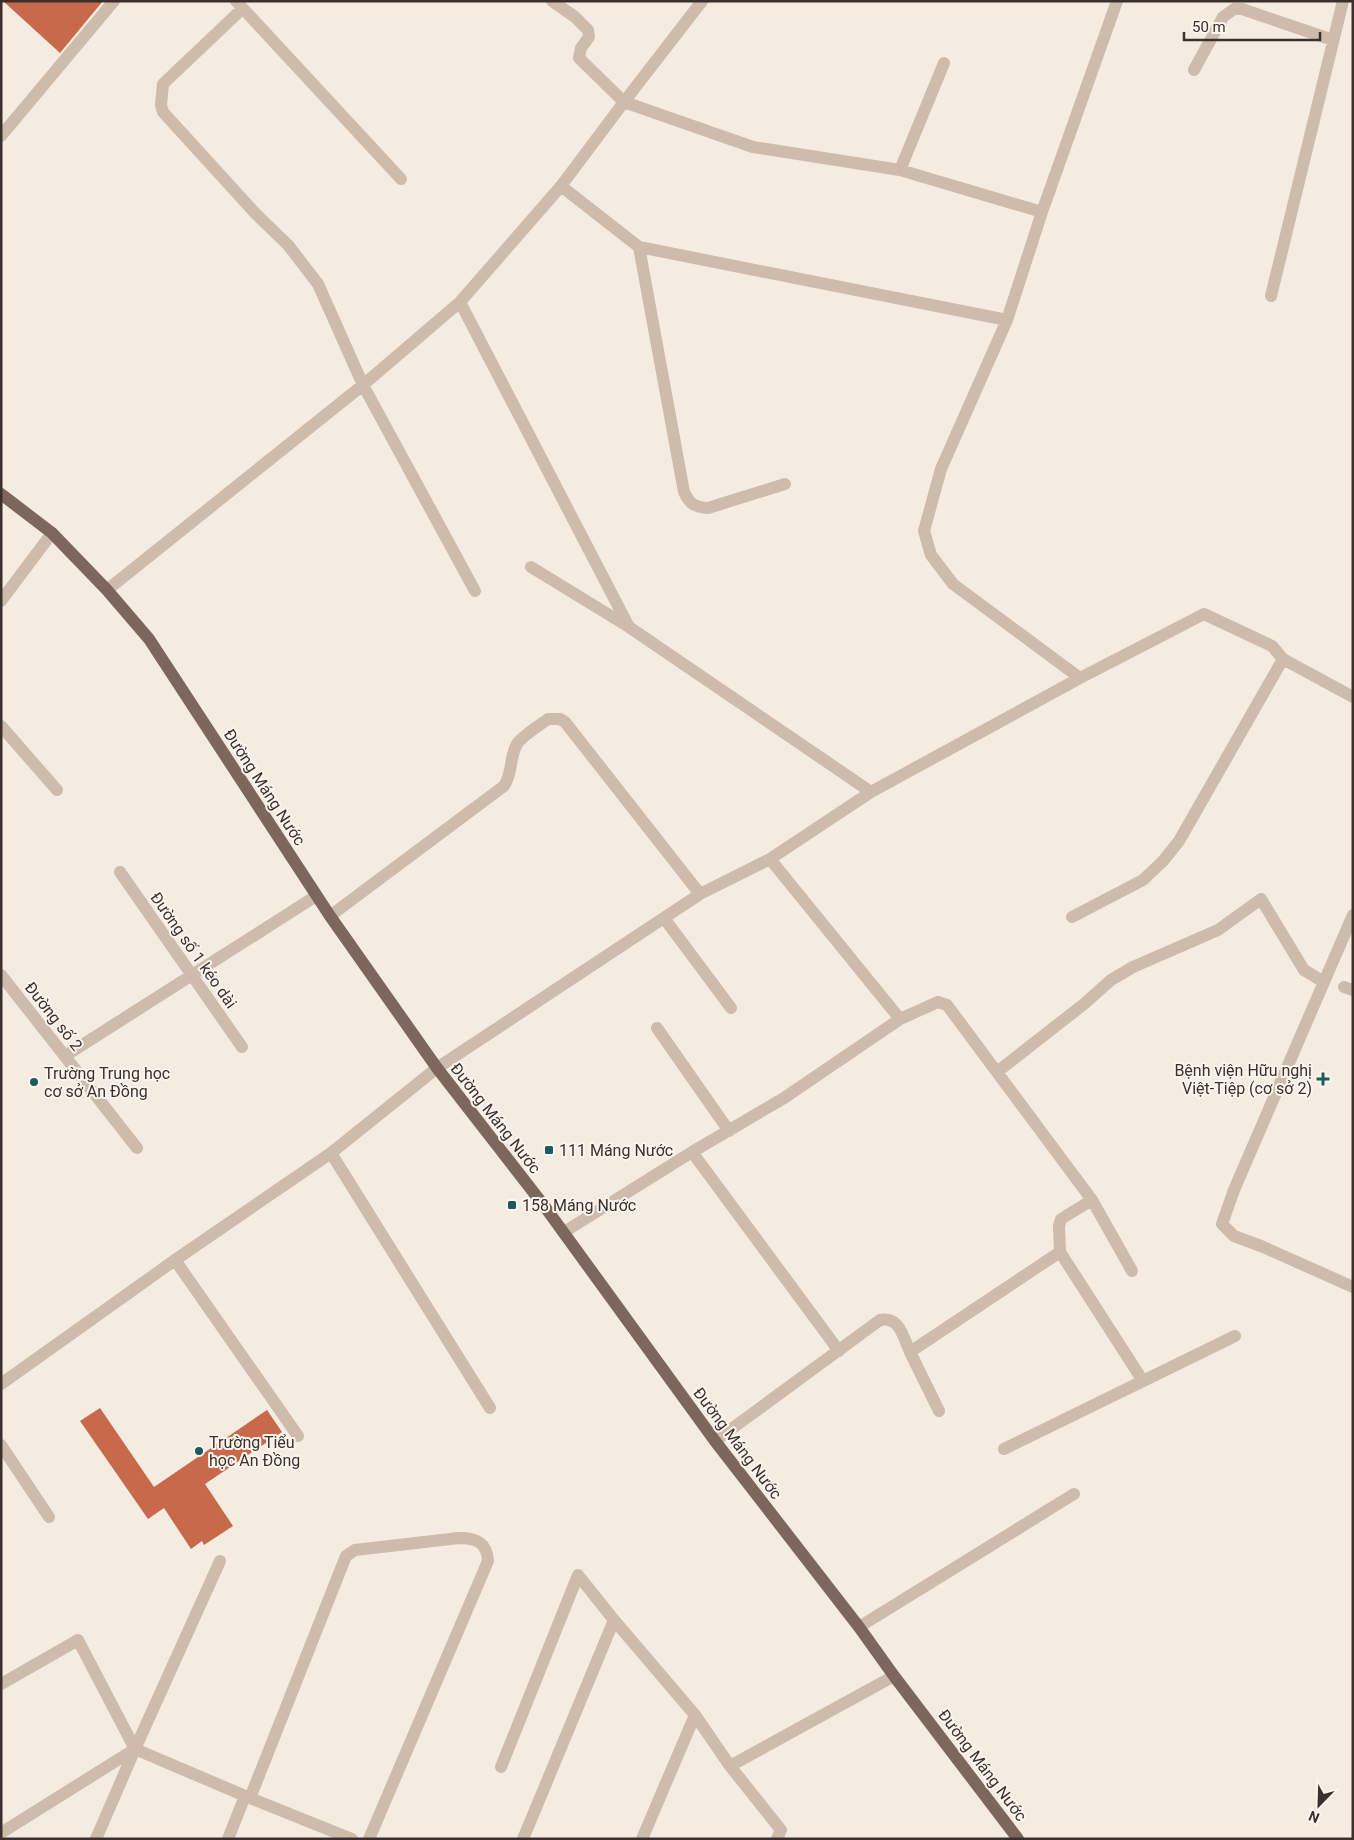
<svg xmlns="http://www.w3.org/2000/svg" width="1354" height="1840" font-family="Roboto,sans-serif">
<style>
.building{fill:#c8694b}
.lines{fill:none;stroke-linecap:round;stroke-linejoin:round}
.minor{stroke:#cdbbac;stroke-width:12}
.major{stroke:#7d675c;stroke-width:12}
.poi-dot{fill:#1f5a5e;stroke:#fbf5ee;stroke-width:2}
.labels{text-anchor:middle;stroke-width:4;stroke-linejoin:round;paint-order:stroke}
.street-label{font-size:16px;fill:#3b302b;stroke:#fbf5ee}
.poi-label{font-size:16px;fill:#3b302b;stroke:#fbf5ee;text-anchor:start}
</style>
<rect width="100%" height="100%" fill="#f4ebe1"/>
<path class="building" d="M 3,1 L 103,1 L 60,53 Z
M 100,1408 L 154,1487 L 267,1410 L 282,1432 L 205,1484 L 233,1526 L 204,1545 L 202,1541 L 191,1549 L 164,1508 L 148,1519 L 80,1421 Z"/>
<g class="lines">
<path class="minor" d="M 236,1 L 401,179
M 552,1 L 575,17 L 588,30 L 589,37 L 581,48 L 579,58 L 624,102 L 753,147 L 900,170 L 1042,212
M 242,9 L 163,84 L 161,105 L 163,112 L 255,213 L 288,245 L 318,284 L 363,385 L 475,591
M 1194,70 L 1223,17 L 1234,9 L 1242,9 L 1333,40
M 1,136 L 114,1
M 900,170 L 944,63
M 561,186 L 639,247 L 1007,320
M 639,247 L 684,492 C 690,504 694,507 708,508 L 785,484
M 1271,296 L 1343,1
M 460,302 L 629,627 L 871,792
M 531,567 L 629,627
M 107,590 L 363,385 L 460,302 L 561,186 L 624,102 L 702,1
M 1,601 L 52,533
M 1080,678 L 953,584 L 931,555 L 924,531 L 941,469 L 1007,320 L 1042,212 L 1117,1
M 1,726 L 57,790
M 120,872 L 242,1047
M 1353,915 L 1234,1190 L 1222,1224 L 1234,1236 L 1261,1246 L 1353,1287
M 330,916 L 504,786 C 513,773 509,758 517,744 C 522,736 540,725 548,719 L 560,719 L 565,722 L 700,894
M 1072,917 L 1143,880 L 1163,861 L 1179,841 L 1283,659
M 664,918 L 731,1008
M 1,975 L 137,1148
M 1344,987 L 1353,990
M 900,1019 L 938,1002 L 947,1005 L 1092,1200 L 1132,1271
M 657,1028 L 729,1131
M 65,1056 L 316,896
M 997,1072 L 1084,1004 L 1111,980 L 1133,967 L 1218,930 L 1261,899 L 1304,970 L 1324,982
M 692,1152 L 839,1351
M 331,1153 L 490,1408
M 1092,1200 L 1061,1219 L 1059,1226 L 1060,1252 L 1143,1381 L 1235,1336
M 564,1232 L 692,1152 L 784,1098 L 900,1019 L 770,859
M 175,1260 L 298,1436
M 910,1352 L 939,1411
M 1,1384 L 175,1260 L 331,1153 L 437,1068 L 700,894 L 770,859 L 871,792 L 1080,678 L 1204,614 L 1272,646 L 1283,659 L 1353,697
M 715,1441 L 880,1320 C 900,1316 903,1337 910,1352 L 1060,1252
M 1,1445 L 49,1517
M 1004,1449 L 1143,1381
M 859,1627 L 1074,1494
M 1,1684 L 78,1640 L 135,1749
M 730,1766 L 894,1676
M 501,1767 L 578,1575 L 614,1620 L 695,1715 L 730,1766 L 781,1830 L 777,1839
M 250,1798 L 346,1556 L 355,1550 L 459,1538 C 477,1538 487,1543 488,1561 L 369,1839
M 1,1833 L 135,1749 L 220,1561
M 96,1839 L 135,1749 L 250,1798 L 352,1839
M 228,1839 L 245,1796
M 523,1839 L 614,1620
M 642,1839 L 695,1715"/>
<path class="major" d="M 1,494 L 52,533 L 107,590 L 149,639 L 330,916 L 437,1068 L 545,1207 L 715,1441 L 859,1627 L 894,1676 L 1018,1839"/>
</g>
<g class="poi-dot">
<path d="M1320.5 1071.5h5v5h5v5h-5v5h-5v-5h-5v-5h5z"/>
<circle cx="34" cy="1082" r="5"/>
<rect x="544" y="1145" width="10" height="10" rx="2.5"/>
<rect x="507" y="1200" width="10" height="10" rx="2.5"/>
<circle cx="199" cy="1451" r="5"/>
</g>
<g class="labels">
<g class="street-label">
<text transform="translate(265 787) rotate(57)" y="6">Đường Máng Nước</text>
<text transform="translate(194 950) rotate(55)" y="6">Đường số 1 kéo dài</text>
<text transform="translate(54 1016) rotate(52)" y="6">Đường số 2</text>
<text transform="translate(496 1118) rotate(52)" y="6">Đường Máng Nước</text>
<text transform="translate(738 1443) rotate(53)" y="6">Đường Máng Nước</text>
<text transform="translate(983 1765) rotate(53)" y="6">Đường Máng Nước</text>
</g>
<g class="poi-label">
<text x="1312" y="1076" text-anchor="end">Bệnh viện Hữu nghị<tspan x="1312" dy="18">Việt-Tiệp (cơ sở 2)</tspan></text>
<text x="44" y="1079">Trường Trung học<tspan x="44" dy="18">cơ sở An Đồng</tspan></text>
<text x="559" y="1156">111 Máng Nước</text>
<text x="522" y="1211">158 Máng Nước</text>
<text x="209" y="1448">Trường Tiểu<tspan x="209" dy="18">học An Đồng</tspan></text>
</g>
</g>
<rect width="1354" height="1840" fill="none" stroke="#3b302b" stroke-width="5"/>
<g transform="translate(1319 1805) rotate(203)" stroke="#fbf5ee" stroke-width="4" paint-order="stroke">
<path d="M0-4L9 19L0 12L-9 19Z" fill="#3b302b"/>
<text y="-8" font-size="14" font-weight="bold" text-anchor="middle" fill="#3b302b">N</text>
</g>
<path d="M1184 32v8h136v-8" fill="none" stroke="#3b302b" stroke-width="2.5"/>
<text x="1192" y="32" font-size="15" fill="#3b302b" stroke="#fbf5ee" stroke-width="4" paint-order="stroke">50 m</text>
</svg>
